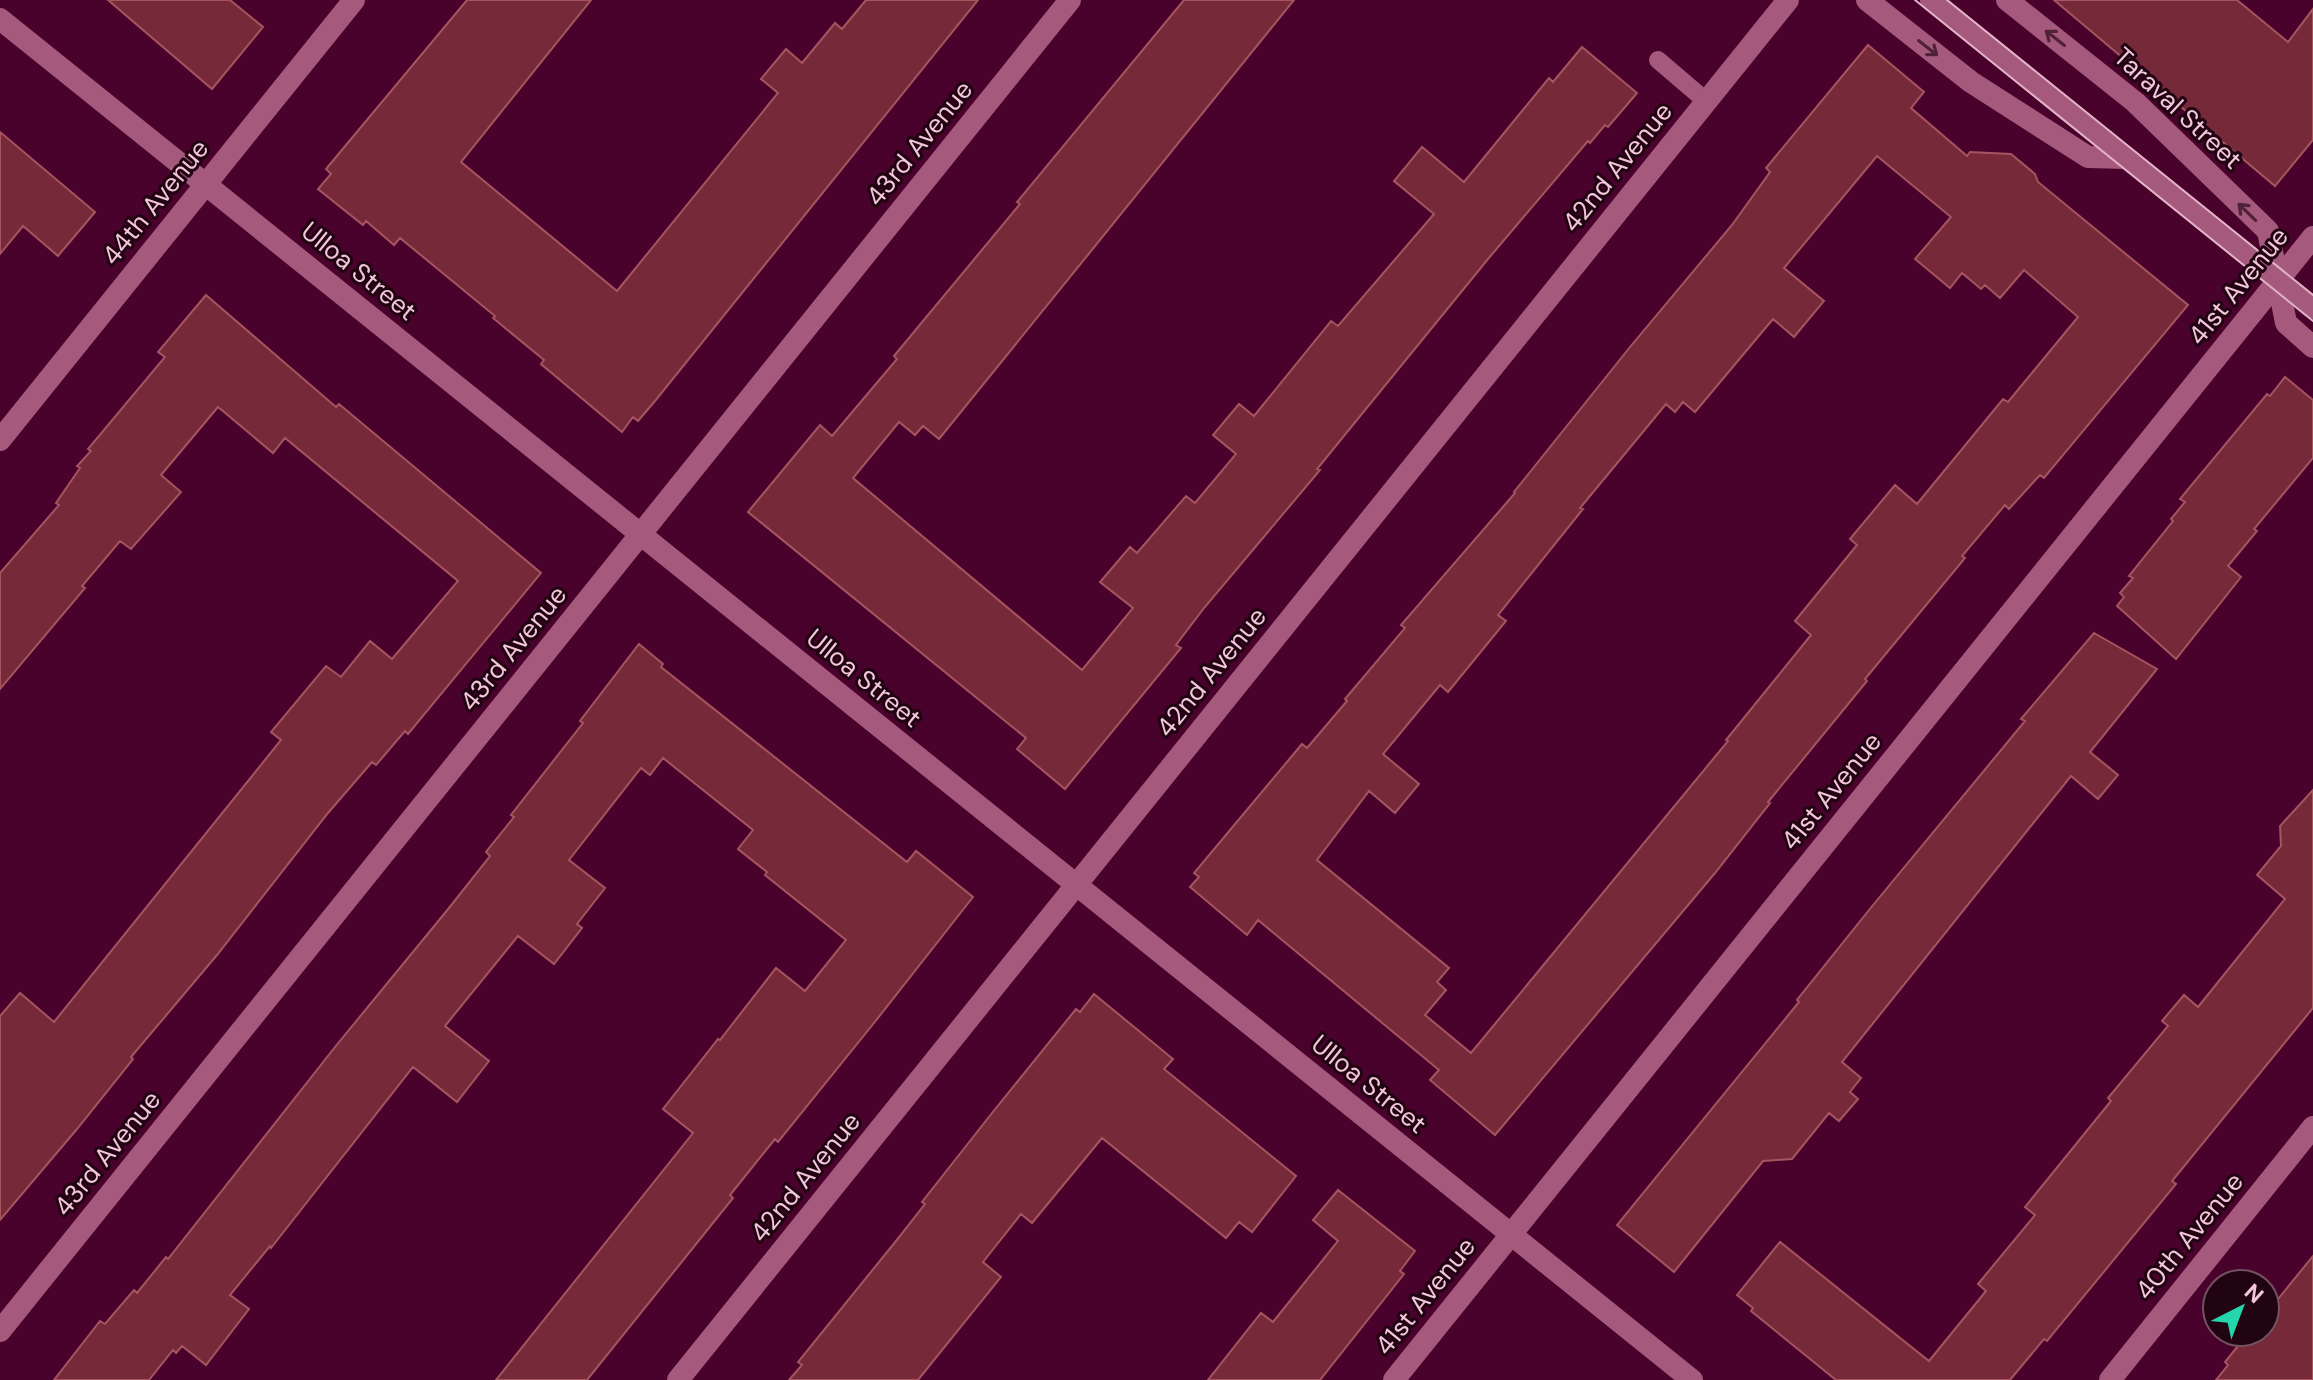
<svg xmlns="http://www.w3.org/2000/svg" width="2313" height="1380" font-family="'DM Sans',sans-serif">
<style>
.building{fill:#762938;stroke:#a65460;stroke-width:2;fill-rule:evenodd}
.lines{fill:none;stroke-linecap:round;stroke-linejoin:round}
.service{stroke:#a5597c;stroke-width:18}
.minor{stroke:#a5597c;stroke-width:22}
.tertiary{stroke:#a5597c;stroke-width:22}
.tram{stroke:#e1b2c6;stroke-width:2}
.oneway{stroke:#4f2237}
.labels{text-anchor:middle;stroke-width:6;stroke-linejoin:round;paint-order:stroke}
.street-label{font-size:26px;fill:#f3c7d9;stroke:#200412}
</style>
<rect width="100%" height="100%" fill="#49022b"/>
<path class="building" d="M 108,0 L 230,0 L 263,27 L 212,89 Z
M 467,0 L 591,0 L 461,162 L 617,291 L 778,93 L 761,79 L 786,49 L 802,63 L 835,23 L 842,29 L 866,0 L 978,0 L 655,401 L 638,421 L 633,417 L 622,432 L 541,364 L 544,360 L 493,318 L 495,316 L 400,238 L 394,245 L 366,221 L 363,225 L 318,189 L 331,174 L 326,169 Z
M 1184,0 L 1294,0 L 939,439 L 923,426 L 915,435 L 899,422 L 853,478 L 1082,670 L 1133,608 L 1100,582 L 1130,547 L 1137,553 L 1186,496 L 1195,503 L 1236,454 L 1213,435 L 1239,404 L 1254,416 L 1331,321 L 1338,326 L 1434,214 L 1394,181 L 1422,147 L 1464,182 L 1549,78 L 1553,82 L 1582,47 L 1637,93 L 1608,127 L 1605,125 L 1590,143 L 1588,141 L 1488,259 L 1317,469 L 1320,470 L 1204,608 L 1176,645 L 1181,648 L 1065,789 L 1017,749 L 1026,738 L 748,512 L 820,425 L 832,436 L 897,359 L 894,356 L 1020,204 L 1017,202 Z
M 2054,0 L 2237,0 L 2288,42 L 2313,9 L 2313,140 L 2275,186 Z
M 1868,45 L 1924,92 L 1911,108 L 1967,156 L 1970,152 L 2011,154 L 2035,174 L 2038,182 L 2188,305 L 2044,478 L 2040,475 L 2009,509 L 2005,505 L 1962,556 L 1965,558 L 1865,679 L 1867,681 L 1768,802 L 1770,803 L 1715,873 L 1495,1135 L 1430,1080 L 1439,1070 L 1258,920 L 1247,935 L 1190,887 L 1199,877 L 1194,873 L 1302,744 L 1307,748 L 1347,701 L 1345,699 L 1405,628 L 1401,625 L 1515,493 L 1514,492 L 1630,347 L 1732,225 L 1770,172 L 1766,168 ZM 1877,156 L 1951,217 L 1915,259 L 1950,288 L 1962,273 L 1981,289 L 1985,285 L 2000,298 L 2024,270 L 2078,317 L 2008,402 L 2003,399 L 1917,504 L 1895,485 L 1850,539 L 1857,545 L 1795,621 L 1811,635 L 1726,740 L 1728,741 L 1471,1053 L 1425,1015 L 1446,990 L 1437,982 L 1449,968 L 1317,860 L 1369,791 L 1395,813 L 1419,784 L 1383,754 L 1440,685 L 1448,692 L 1506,621 L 1498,615 L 1583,509 L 1580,508 L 1666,404 L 1675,412 L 1683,402 L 1695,412 L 1773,319 L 1794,337 L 1824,301 L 1784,268 Z
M 0,132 L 95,212 L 58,256 L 23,226 L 0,254 Z
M 206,295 L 336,407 L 339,404 L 541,573 L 408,734 L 405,731 L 376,765 L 372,762 L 328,813 L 217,955 L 131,1057 L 133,1059 L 77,1129 L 0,1220 L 0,1016 L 20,993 L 54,1022 L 281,740 L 271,732 L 326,666 L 341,677 L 370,641 L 392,659 L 458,581 L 285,438 L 273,453 L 218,407 L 161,475 L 181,492 L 131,549 L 120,541 L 82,586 L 85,588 L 0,689 L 0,573 L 59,505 L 56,503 L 80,468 L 77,466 L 91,451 L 88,449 L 165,357 L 158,352 Z
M 2285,377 L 2313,400 L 2313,458 L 2254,529 L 2257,531 L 2228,566 L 2241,577 L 2176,659 L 2117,606 L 2124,597 L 2120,593 L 2133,578 L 2129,576 L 2173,521 L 2171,519 L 2185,502 L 2180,499 L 2267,394 L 2270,396 Z
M 2094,633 L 2157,669 L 2090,752 L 2118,775 L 2098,799 L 2071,776 L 1842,1062 L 1861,1078 L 1850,1092 L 1858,1099 L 1839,1121 L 1829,1113 L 1792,1159 L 1763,1161 L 1674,1272 L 1617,1225 L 1799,1002 L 1797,1000 L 1869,910 L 2025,721 L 2021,719 Z
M 639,644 L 663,664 L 661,667 L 907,862 L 916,851 L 973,897 L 874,1023 L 778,1142 L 775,1139 L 730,1195 L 733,1198 L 587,1380 L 496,1380 L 693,1133 L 663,1109 L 718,1039 L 720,1040 L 776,968 L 805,991 L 846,940 L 765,875 L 767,872 L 738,849 L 753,830 L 663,758 L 650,775 L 641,768 L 569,860 L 605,888 L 577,924 L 582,928 L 554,964 L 518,936 L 445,1026 L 489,1061 L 457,1102 L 413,1067 L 271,1248 L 270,1246 L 230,1295 L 249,1309 L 206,1365 L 182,1346 L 176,1353 L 173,1350 L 149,1380 L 54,1380 L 100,1321 L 105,1324 L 134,1290 L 137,1293 L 166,1257 L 168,1259 L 335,1047 L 449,908 L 490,856 L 486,852 L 514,817 L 511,815 L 583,723 L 580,721 Z
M 2313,790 L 2313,1008 L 2172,1181 L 2176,1184 L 2047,1341 L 2044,1339 L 2010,1380 L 1836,1380 L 1751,1311 L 1753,1308 L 1737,1295 L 1780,1242 L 1929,1361 L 1986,1291 L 1978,1284 L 2035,1215 L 2025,1207 L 2111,1101 L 2108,1098 L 2168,1026 L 2162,1021 L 2184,995 L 2198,1007 L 2285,899 L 2257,875 L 2281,846 L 2280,826 Z
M 1094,994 L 1173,1059 L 1164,1069 L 1296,1176 L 1252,1232 L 1239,1222 L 1226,1238 L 1102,1138 L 1032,1223 L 1021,1214 L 983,1262 L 1001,1277 L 918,1380 L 789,1380 L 802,1365 L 798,1362 L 896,1241 L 925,1204 L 922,1202 L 992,1113 L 1076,1009 L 1080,1012 Z
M 1338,1190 L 1415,1251 L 1400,1271 L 1404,1274 L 1320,1380 L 1208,1380 L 1261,1313 L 1273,1322 L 1338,1241 L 1313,1220 Z
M 2313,1256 L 2313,1380 L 2216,1380 L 2228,1365 L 2225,1362 L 2242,1341 L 2252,1332 L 2265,1332 L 2265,1315 Z"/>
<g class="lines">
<path class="service" d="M 1658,60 L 1706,101"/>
<path class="minor" d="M 0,19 L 1692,1380
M 0,440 L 354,0
M 0,1331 L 1070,0
M 678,1380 L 1788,0
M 1394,1380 L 2313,237
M 2110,1380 L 2313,1127"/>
<path class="tertiary" d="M 1867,0 L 1971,82 L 2088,157 L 2127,158
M 1931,0 L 2313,308
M 2007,0 L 2135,102 L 2268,231 L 2286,323 L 2313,347"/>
<path class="tram" d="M 1915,0 L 2313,321
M 1947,0 L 2313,295"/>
</g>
<defs><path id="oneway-shaft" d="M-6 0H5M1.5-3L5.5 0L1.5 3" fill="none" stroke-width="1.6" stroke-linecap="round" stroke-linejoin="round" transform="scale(2)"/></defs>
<g class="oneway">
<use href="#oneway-shaft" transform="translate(2055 38) rotate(-142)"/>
<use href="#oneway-shaft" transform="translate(1928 48) rotate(38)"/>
<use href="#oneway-shaft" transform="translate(2247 212) rotate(-136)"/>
</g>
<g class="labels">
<g class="street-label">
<text transform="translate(2178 108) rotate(43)" y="9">Taraval Street</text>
<text transform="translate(919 143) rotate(-51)" y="9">43rd Avenue</text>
<text transform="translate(1617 167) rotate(-51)" y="9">42nd Avenue</text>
<text transform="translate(155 202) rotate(-51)" y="9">44th Avenue</text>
<text transform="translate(359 271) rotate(39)" y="9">Ulloa Street</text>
<text transform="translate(2238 286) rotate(-51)" y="9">41st Avenue</text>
<text transform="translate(513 648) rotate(-51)" y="9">43rd Avenue</text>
<text transform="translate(1211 672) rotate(-51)" y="9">42nd Avenue</text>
<text transform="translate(864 678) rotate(39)" y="9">Ulloa Street</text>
<text transform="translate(1831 791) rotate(-51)" y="9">41st Avenue</text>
<text transform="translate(1369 1084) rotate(39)" y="9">Ulloa Street</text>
<text transform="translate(107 1153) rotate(-51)" y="9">43rd Avenue</text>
<text transform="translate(805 1177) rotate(-51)" y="9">42nd Avenue</text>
<text transform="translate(2189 1236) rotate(-51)" y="9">40th Avenue</text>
<text transform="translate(1425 1296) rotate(-51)" y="9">41st Avenue</text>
</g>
</g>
<g transform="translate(2241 1308) rotate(42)"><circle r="38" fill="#200412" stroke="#745262" stroke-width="2"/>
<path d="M0-6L14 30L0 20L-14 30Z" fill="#27d5ad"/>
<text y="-12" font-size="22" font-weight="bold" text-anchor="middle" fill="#f3c7d9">N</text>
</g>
</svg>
